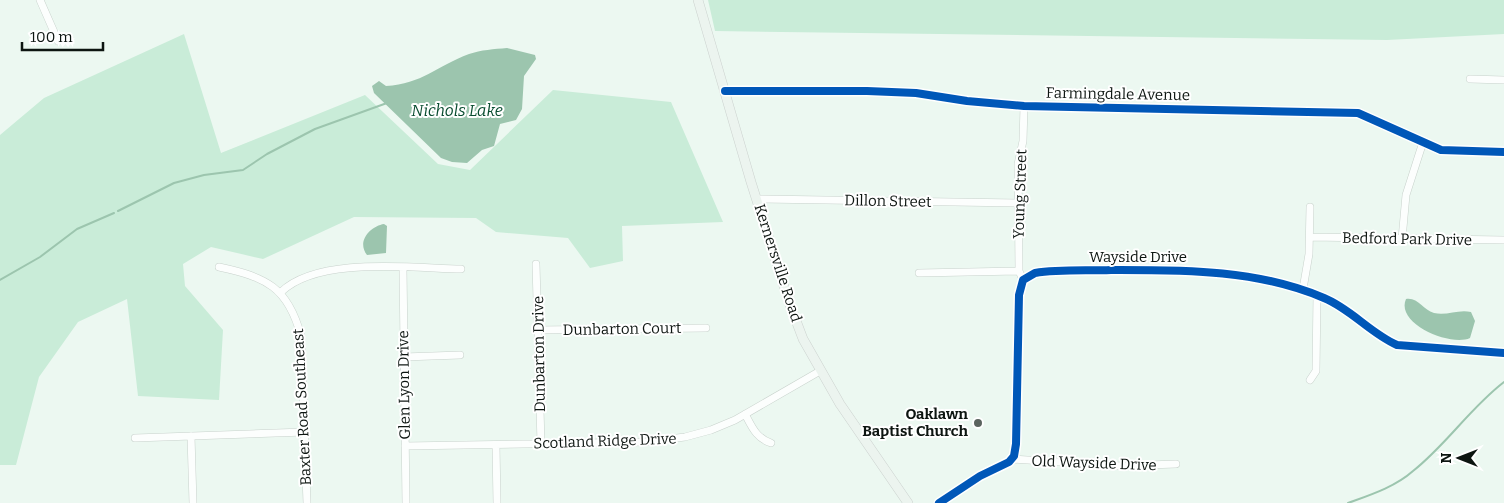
<svg xmlns="http://www.w3.org/2000/svg" width="1504" height="503" font-family="Bitter,serif">
<style>
.green{fill:#c9ecd8}
.water{fill:#9cc5ae}
.lines{fill:none;stroke-linecap:round;stroke-linejoin:round}
.stream{stroke:#9cc5ae;stroke-width:2}
.minor-casing{stroke:#c8d2cc;stroke-width:8}
.major-casing{stroke:#ccd2cf;stroke-width:10}
.minor{stroke:#fcfefd;stroke-width:7}
.major{stroke:#ecf4ef;stroke-width:9}
.cycleway-casing{stroke:#fff;stroke-width:11}
.cycleway{stroke:#0057b8;stroke-width:8}
.poi-dot{fill:#5b645f;stroke:#fff;stroke-width:2}
.labels{text-anchor:middle;stroke-width:4;stroke-linejoin:round;paint-order:stroke}
.street-label{font-size:15px;fill:#0d1511;stroke:#fff}
.poi-label{font-size:15px;font-weight:bold;fill:#0d1511;stroke:#fff;text-anchor:end}
.water-label{font-size:16px;font-style:italic;fill:#0a4d31;stroke:#fff}
</style>
<rect width="100%" height="100%" fill="#ecf8f1"/>
<path class="green" d="M 708,0 L 1504,0 L 1504,34 L 1387,40 L 715,31 Z
M 184,34 L 221,153 L 365,95 L 438,164 L 470,170 L 553,90 L 671,102 L 723,222 L 622,226 L 623,261 L 590,268 L 568,238 L 496,232 L 476,218 L 354,217 L 263,259 L 211,247 L 183,264 L 185,286 L 223,330 L 219,400 L 138,396 L 127,299 L 78,322 L 39,377 L 16,465 L 0,465 L 0,135 L 44,98 Z"/>
<path class="water" d="M 507,48 L 535,55 L 536,59 L 524,76 L 522,109 L 516,120 L 500,124 L 494,146 L 482,150 L 467,163 L 452,162 L 441,158 L 374,93 L 372,86 L 379,81 L 386,86 C 422,84 437,66 469,54 C 481,50 494,49 507,48 Z
M 384,224 L 387,226 L 386,253 L 367,255 C 356,241 371,226 384,224 Z
M 1406,299 C 1418,297 1423,310 1434,313 C 1447,316 1458,309 1471,312 L 1475,321 L 1470,338 C 1451,347 1395,324 1406,299 Z"/>
<g class="lines">
<path class="stream" d="M 118,211 L 174,183 L 204,175 L 243,170 L 267,154 L 315,129 L 387,103
M 0,280 L 40,257 L 77,229 L 114,213
M 1348,503 C 1370,495 1395,487 1413,471 C 1447,444 1470,408 1504,382"/>
<defs>
<path id="minor" d="M 40,0 L 58,41
M 1470,79 L 1504,80
M 725,91 L 867,91 L 916,93 L 967,101 L 1024,106 L 1358,113 L 1441,150 L 1504,152
M 757,199 L 1018,203
M 1310,237 L 1504,240
M 1402,239 L 1406,195 L 1423,142
M 536,264 L 541,444
M 219,267 C 266,277 288,287 301,336 L 307,503
M 403,268 L 406,503
M 919,273 L 1019,271
M 1023,280 L 1019,271 L 1018,164 L 1023,141 L 1024,106
M 1303,289 L 1309,254 L 1310,207
M 281,292 C 318,256 412,268 461,269
M 538,330 L 706,328
M 404,357 L 460,355
M 1310,380 L 1316,371 L 1317,295
M 745,414 C 752,427 756,438 771,443
M 191,436 L 193,503
M 135,438 L 305,432
M 496,445 L 497,503
M 405,446 L 645,442 L 685,437 L 711,430 L 735,420 L 820,371
M 1012,459 L 1121,466 L 1176,464
M 939,503 L 980,476 L 1009,462 L 1014,456 L 1016,444 L 1019,295 L 1023,280 L 1035,273 C 1059,269 1086,271 1111,270 C 1183,270 1256,269 1324,298 C 1351,309 1370,333 1397,345 L 1504,353"/>
<path id="major" d="M 698,0 L 751,182 L 789,302 L 803,339 L 840,404 L 908,503"/>
</defs>
<use href="#minor" class="minor-casing"/>
<use href="#major" class="major-casing"/>
<use href="#minor" class="minor"/>
<use href="#major" class="major"/>
<defs>
<path id="cycleway" d="M 725,91 L 867,91 L 916,93 L 967,101 L 1024,106 L 1358,113 L 1441,150 L 1504,152
M 939,503 L 980,476 L 1009,462 L 1014,456 L 1016,444 L 1019,295 L 1023,280 L 1035,273 C 1059,269 1086,271 1111,270 C 1183,270 1256,269 1324,298 C 1351,309 1370,333 1397,345 L 1504,353"/>
</defs>
<use href="#cycleway" class="cycleway-casing"/>
<use href="#cycleway" class="cycleway"/>
</g>
<circle class="poi-dot" cx="978" cy="423" r="5"/>
<g class="labels">
<g class="street-label">
<text transform="translate(1118 94) rotate(1)" y="5">Farmingdale Avenue</text>
<text transform="translate(1020 194) rotate(-88)" y="5">Young Street</text>
<text transform="translate(888 201) rotate(1)" y="5">Dillon Street</text>
<text transform="translate(1407 239) rotate(1)" y="5">Bedford Park Drive</text>
<text x="1138" y="262">Wayside Drive</text>
<text transform="translate(778 263) rotate(72)" y="5">Kernersville Road</text>
<text transform="translate(622 329) rotate(-1)" y="5">Dunbarton Court</text>
<text transform="translate(539 354) rotate(-91)" y="5">Dunbarton Drive</text>
<text transform="translate(404 385) rotate(-91)" y="5">Glen Lyon Drive</text>
<text transform="translate(302 407) rotate(-93)" y="5">Baxter Road Southeast</text>
<text transform="translate(605 441) rotate(-2)" y="5">Scotland Ridge Drive</text>
<text transform="translate(1094 463) rotate(2)" y="5">Old Wayside Drive</text>
</g>
<g class="poi-label">
<text x="968" y="419">Oaklawn<tspan x="968" dy="17">Baptist Church</tspan></text>
</g>
<g class="water-label">
<text x="457" y="116">Nichols Lake</text>
</g>
</g>
<g transform="translate(1459 458) rotate(270)" stroke="#ffffff" stroke-width="4" paint-order="stroke">
<path d="M0-4L9 19L0 12L-9 19Z" fill="#0d1511"/>
<text y="-8" font-size="14" font-weight="bold" text-anchor="middle" fill="#0d1511">N</text>
</g>
<path d="M22 42v8h81v-8" fill="none" stroke="#0d1511" stroke-width="2.5"/>
<text x="30" y="42" font-size="15" fill="#0d1511" stroke="#ffffff" stroke-width="4" paint-order="stroke">100 m</text>
</svg>
